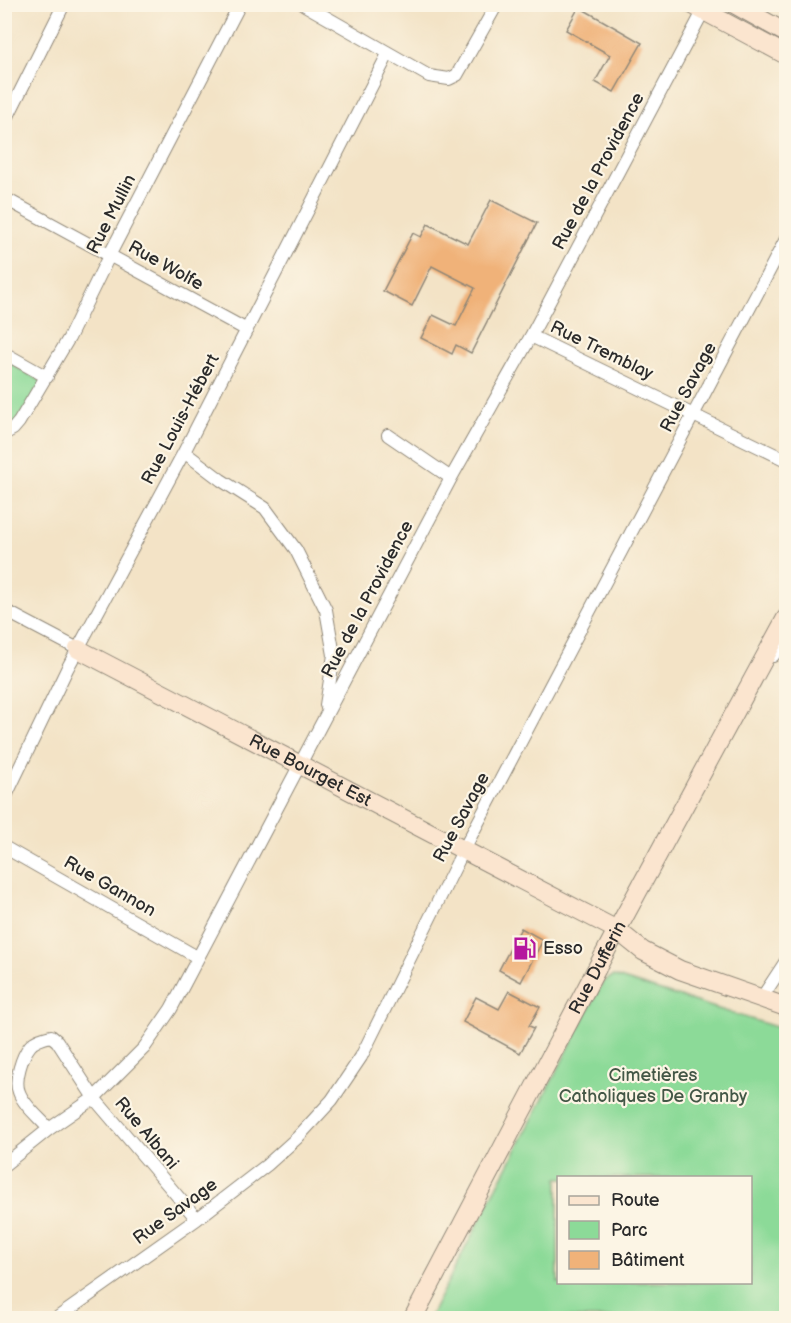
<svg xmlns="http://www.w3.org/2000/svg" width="791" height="1323" font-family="'Balsamiq Sans',sans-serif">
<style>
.green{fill:#8cda98;stroke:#5c8262;stroke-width:1.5;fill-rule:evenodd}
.building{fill:#f0b279}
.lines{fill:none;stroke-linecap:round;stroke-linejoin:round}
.street-casing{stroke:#8f8778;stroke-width:14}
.secondary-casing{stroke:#8f8778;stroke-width:20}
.street{stroke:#fff;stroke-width:12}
.secondary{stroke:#fbe5cf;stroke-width:18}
.labels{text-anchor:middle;stroke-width:4.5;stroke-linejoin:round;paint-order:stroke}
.street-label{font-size:18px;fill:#2b2b2b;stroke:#fcf5e5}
.poi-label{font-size:18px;fill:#2b2b2b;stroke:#fcf5e5;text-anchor:start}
.park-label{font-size:18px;fill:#435746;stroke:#fcf5e5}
</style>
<rect width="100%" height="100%" fill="#fcf5e5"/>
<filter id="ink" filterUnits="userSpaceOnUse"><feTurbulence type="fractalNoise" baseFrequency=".0167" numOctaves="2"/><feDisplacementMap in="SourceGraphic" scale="12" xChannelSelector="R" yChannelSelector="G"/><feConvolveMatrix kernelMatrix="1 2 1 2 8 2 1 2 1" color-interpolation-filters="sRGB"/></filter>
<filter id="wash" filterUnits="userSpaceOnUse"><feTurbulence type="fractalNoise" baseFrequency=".008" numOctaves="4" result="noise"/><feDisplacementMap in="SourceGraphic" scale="24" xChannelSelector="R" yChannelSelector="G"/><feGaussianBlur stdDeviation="1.35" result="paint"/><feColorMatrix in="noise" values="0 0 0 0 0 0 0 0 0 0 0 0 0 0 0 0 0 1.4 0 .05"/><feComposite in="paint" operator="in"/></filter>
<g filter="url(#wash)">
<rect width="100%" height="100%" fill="#f3e3c6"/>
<path class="green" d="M 5,360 L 43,382 L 21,428 L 5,436 Z
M 613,976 L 786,1030 L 786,1318 L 429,1318 L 603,982 ZM 558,1178 L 750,1178 L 750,1282 L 558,1282 Z"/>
<g id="blocks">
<path class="building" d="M 579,7 L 642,43 L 614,92 L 595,82 L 610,55 L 566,30 Z
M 491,200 L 537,223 L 471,353 L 456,345 L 452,354 L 421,338 L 433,315 L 456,326 L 475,288 L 432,266 L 412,306 L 383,291 L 413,233 L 421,237 L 428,224 L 468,244 Z
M 521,928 L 543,940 L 521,982 L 499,970 Z
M 509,991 L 540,1007 L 529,1026 L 534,1028 L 520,1053 L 463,1022 L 476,997 L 499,1009 Z"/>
</g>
</g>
<g filter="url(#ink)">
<use href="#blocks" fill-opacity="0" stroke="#8f8778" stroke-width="1.5"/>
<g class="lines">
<defs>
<path id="street" d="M 303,4 L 429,76 L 449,79 L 457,75 L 497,4
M 4,124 L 64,4
M 4,198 L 247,330
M 531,336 L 786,460
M 4,353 L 47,377
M 4,434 L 13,429 L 19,422 L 69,338 L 110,254 L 240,4
M 388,435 L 451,478
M 184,452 L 221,480 L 265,508 L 296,550 L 326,610 L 334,655 L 326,705
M 4,610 L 78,649
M 773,656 L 786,638
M 4,800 L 67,669 L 184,452 L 388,54
M 4,847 L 197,957
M 761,999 L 786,961
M 49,1129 C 40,1118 24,1106 19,1092 C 14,1080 22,1056 30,1046 C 35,1040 43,1038 51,1036 L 57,1041 L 94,1098 L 197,1219
M 4,1165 L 49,1129 L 94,1098 L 144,1048 L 171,1009 L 451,478 L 531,336 L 706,6
M 57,1318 L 197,1219 L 267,1165 L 297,1138 L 332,1100 L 361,1057 L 463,851 L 786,239"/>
<g id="secondary">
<path d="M 691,4 L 786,55"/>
<path d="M 734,4 L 786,33"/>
<path id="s1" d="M 78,649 L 617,930 L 643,951 L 680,970 L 786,1007"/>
<path id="s2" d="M 413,1318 L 617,930 L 786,618"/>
</g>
</defs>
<use href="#street" class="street-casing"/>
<use href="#secondary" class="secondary-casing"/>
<use href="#street" class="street"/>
<use href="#secondary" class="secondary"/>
</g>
</g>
<defs>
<symbol id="fuel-bare" viewBox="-9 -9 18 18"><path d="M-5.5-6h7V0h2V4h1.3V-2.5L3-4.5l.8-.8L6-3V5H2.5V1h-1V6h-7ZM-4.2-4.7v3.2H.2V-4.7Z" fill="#b5179e" stroke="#fcf5e5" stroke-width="2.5" paint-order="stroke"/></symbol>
</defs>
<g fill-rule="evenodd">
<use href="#fuel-bare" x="508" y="932" width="33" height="33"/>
</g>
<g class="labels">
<g class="street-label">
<text transform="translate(598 171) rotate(-62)" y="6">Rue de la Providence</text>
<text transform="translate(111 214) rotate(-63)" y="6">Rue Mullin</text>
<text transform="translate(166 265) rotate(29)" y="6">Rue Wolfe</text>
<text transform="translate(602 350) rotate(26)" y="6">Rue Tremblay</text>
<text transform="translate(688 387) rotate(-62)" y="6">Rue Savage</text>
<text transform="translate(180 419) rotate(-62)" y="6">Rue Louis-Hébert</text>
<text transform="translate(367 599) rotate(-62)" y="6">Rue de la Providence</text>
<text dy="6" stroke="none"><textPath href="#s1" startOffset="262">Rue Bourget Est</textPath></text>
<text transform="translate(461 817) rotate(-62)" y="6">Rue Savage</text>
<text transform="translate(110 886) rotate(30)" y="6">Rue Gannon</text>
<text dy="6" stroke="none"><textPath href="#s2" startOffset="396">Rue Dufferin</textPath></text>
<text transform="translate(147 1133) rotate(50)" y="6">Rue Albani</text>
<text transform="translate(175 1211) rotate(-36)" y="6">Rue Savage</text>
</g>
<g class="poi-label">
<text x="543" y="954">Esso</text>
</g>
<g class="park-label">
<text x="653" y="1081">Cimetières<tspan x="653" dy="21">Catholiques De Granby</tspan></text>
</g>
</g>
<rect width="791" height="1323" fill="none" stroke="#fcf5e5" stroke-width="24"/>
<rect x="557" y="1176" width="195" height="108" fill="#fcf5e5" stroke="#a8a49b" stroke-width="1.5"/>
<rect x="569" y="1196" width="30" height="9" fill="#fbe5cf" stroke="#a8a49b" stroke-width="1.5"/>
<text x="611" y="1206" font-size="18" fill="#2b2b2b">Route</text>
<rect x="569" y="1221" width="30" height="18" fill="#8cda98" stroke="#a8a49b" stroke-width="1.5"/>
<text x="611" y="1236" font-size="18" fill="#2b2b2b">Parc</text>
<rect x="569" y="1251" width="30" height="18" fill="#f0b279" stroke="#a8a49b" stroke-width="1.5"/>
<text x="611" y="1266" font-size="18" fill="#2b2b2b">Bâtiment</text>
</svg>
